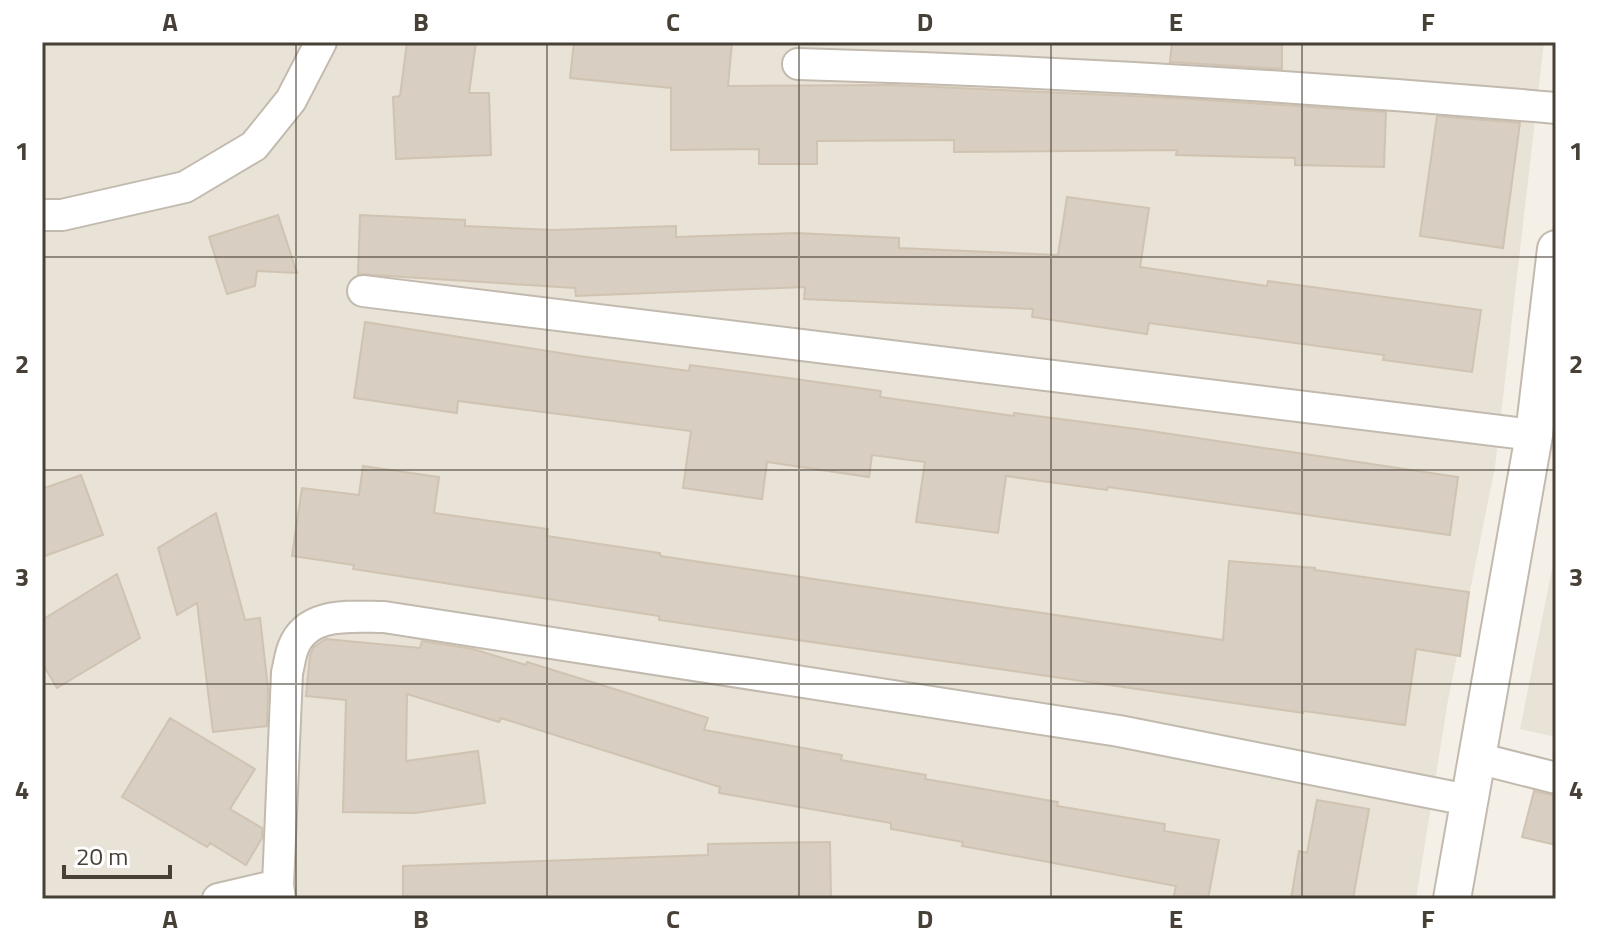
<svg xmlns="http://www.w3.org/2000/svg" width="1598" height="941" font-family="'Titillium Web',sans-serif">
<style>
.residential{fill:#e8e2d7}
.building{fill:#d8cec1;stroke:#d0c3b1;stroke-width:2}
.lines{fill:none;stroke-linecap:round;stroke-linejoin:round}
.minor-casing{stroke:#c2baae;stroke-width:34}
.tertiary-casing{stroke:#c2baae;stroke-width:40}
.minor{stroke:#fff;stroke-width:30}
.tertiary{stroke:#fff;stroke-width:36}
.grid{fill:none;stroke:#474037;stroke-width:2;stroke-opacity:0.55}
.neatline{fill:none;stroke:#474037;stroke-width:3}
.grid-label{font-size:26px;text-anchor:middle;font-weight:bold;fill:#474037}
</style>
<rect width="100%" height="100%" fill="#f4f0e8"/>
<path class="residential" d="M 42,42 L 1544,42 L 1495,467 L 1448,700 L 1416,899 L 42,899 Z
M 1556,549 L 1556,737 L 1520,729 Z"/>
<path class="building" d="M 407,42 L 476,42 L 469,93 L 489,93 L 491,155 L 396,159 L 393,97 L 400,96 Z
M 574,42 L 732,42 L 728,86 L 892,85 L 1176,98 L 1386,112 L 1384,167 L 1295,165 L 1295,158 L 1176,155 L 1177,150 L 954,152 L 954,140 L 817,141 L 817,164 L 759,164 L 759,149 L 671,150 L 671,88 L 570,78 Z
M 1172,42 L 1282,42 L 1282,69 L 1170,62 Z
M 1437,116 L 1520,123 L 1503,248 L 1420,236 Z
M 1067,197 L 1149,208 L 1140,267 L 1267,286 L 1268,281 L 1481,310 L 1472,372 L 1383,360 L 1384,355 L 1149,323 L 1147,334 L 1032,317 L 1033,309 L 804,299 L 805,287 L 576,296 L 575,288 L 358,274 L 360,215 L 465,220 L 465,226 L 553,230 L 676,226 L 676,237 L 796,233 L 899,238 L 899,248 L 1058,255 Z
M 278,215 L 297,273 L 257,271 L 255,286 L 227,294 L 209,237 Z
M 365,322 L 579,356 L 689,371 L 690,365 L 788,378 L 881,391 L 880,397 L 1014,416 L 1014,413 L 1144,430 L 1458,477 L 1450,535 L 1108,487 L 1107,490 L 1006,476 L 998,533 L 916,522 L 925,462 L 872,455 L 869,477 L 767,462 L 762,499 L 683,488 L 691,431 L 458,401 L 457,413 L 354,398 Z
M 363,466 L 439,477 L 434,513 L 548,529 L 547,536 L 660,553 L 660,556 L 1223,640 L 1229,561 L 1315,568 L 1315,570 L 1469,592 L 1460,656 L 1416,649 L 1405,725 L 1304,711 L 1303,713 L 659,620 L 659,616 L 353,569 L 354,565 L 292,556 L 302,488 L 359,495 Z
M 81,475 L 103,535 L 42,557 L 42,489 Z
M 216,513 L 245,620 L 260,618 L 268,688 L 267,726 L 213,732 L 197,603 L 177,615 L 158,548 Z
M 117,574 L 140,638 L 57,688 L 42,663 L 42,620 Z
M 326,639 L 420,648 L 422,641 L 473,649 L 526,665 L 527,662 L 708,718 L 704,730 L 842,755 L 841,760 L 926,775 L 925,779 L 1058,802 L 1057,806 L 1165,824 L 1164,831 L 1219,840 L 1208,899 L 1173,899 L 1176,886 L 962,846 L 963,842 L 891,829 L 891,823 L 719,793 L 720,787 L 501,718 L 499,722 L 407,694 L 406,761 L 478,751 L 485,803 L 415,813 L 343,812 L 346,700 L 306,696 L 310,655 L 314,647 Z
M 170,718 L 255,769 L 230,809 L 262,828 L 262,838 L 246,865 L 210,843 L 207,847 L 122,797 Z
M 1534,791 L 1556,796 L 1556,845 L 1522,837 Z
M 1317,800 L 1369,809 L 1353,899 L 1291,899 L 1299,851 L 1307,853 Z
M 830,842 L 831,899 L 403,899 L 403,866 L 708,855 L 708,844 Z"/>
<g class="lines">
<defs>
<path id="minor" d="M 798,64 C 1051,71 1304,86 1556,108
M 42,215 L 62,215 L 185,187 L 254,146 L 291,100 L 321,42
M 363,291 L 1534,435
M 1477,758 L 1556,778
M 218,899 L 278,885
M 280,899 L 278,885 L 287,673 C 289,665 290,656 293,648 C 307,611 351,617 384,617 L 1119,731 L 1468,800"/>
<path id="tertiary" d="M 1452,899 L 1534,435 L 1556,249"/>
</defs>
<use href="#minor" class="minor-casing"/>
<use href="#tertiary" class="tertiary-casing"/>
<use href="#minor" class="minor"/>
<use href="#tertiary" class="tertiary"/>
</g>
<path class="grid" d="M 296,42 L 296,899M 547,42 L 547,899M 799,42 L 799,899M 1051,42 L 1051,899M 1302,42 L 1302,899M 42,257 L 1556,257M 42,470 L 1556,470M 42,684 L 1556,684"/>
<rect width="1598" height="941" fill="none" stroke="#ffffff" stroke-width="88"/>
<path d="M64 865v12h106v-12" fill="none" stroke="#474037" stroke-width="4"/>
<text x="76" y="865" font-size="24" fill="#474037" stroke="#ffffff" stroke-width="6" paint-order="stroke">20 m</text>
<rect x="44" y="44" width="1510" height="853" class="neatline"/>
<g class="grid-label">
<text x="170" y="31">A</text>
<text x="421" y="31">B</text>
<text x="673" y="31">C</text>
<text x="925" y="31">D</text>
<text x="1176" y="31">E</text>
<text x="1428" y="31">F</text>
<text x="22" y="160">1</text>
<text x="1576" y="160">1</text>
<text x="22" y="373">2</text>
<text x="1576" y="373">2</text>
<text x="22" y="586">3</text>
<text x="1576" y="586">3</text>
<text x="22" y="799">4</text>
<text x="1576" y="799">4</text>
<text x="170" y="928">A</text>
<text x="421" y="928">B</text>
<text x="673" y="928">C</text>
<text x="925" y="928">D</text>
<text x="1176" y="928">E</text>
<text x="1428" y="928">F</text>
</g>
</svg>
